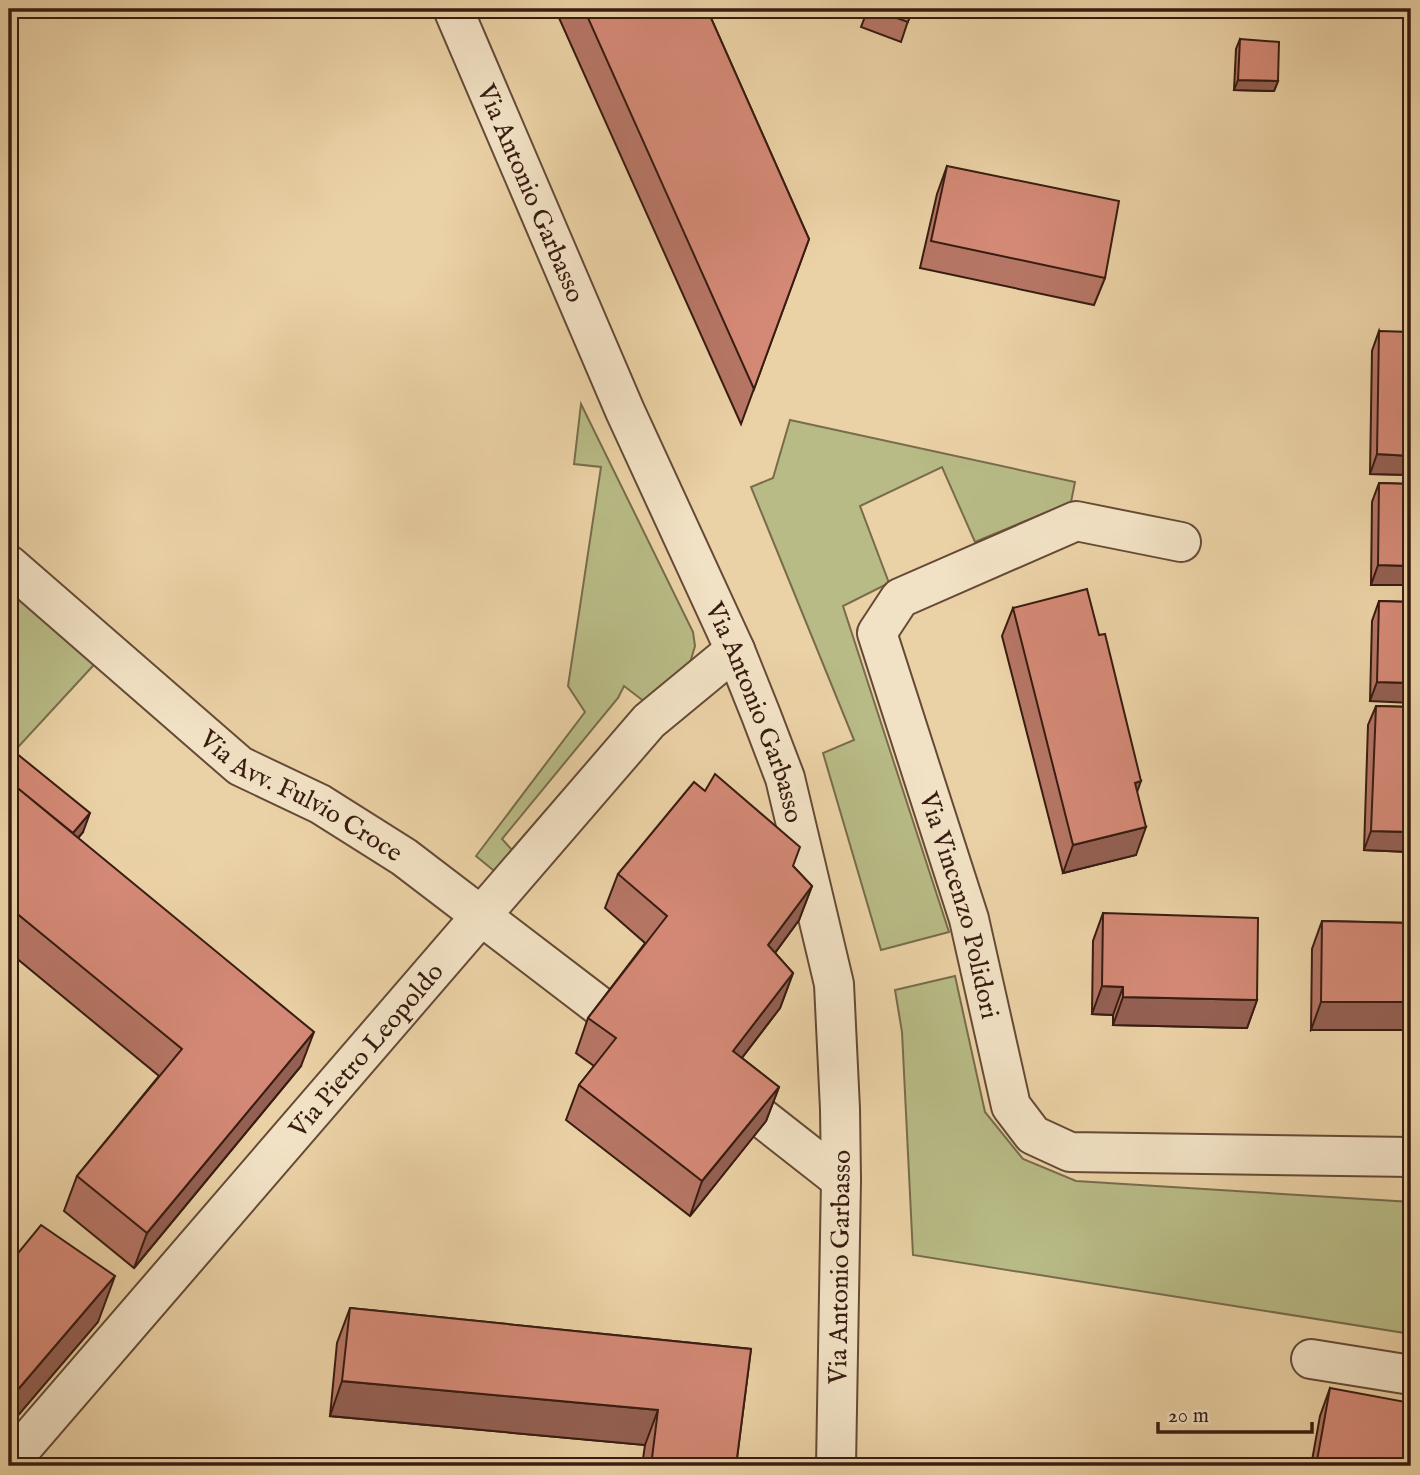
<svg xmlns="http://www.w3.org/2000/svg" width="1420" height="1475" font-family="'IM FELL English',serif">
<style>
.green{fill:#b8bb86;stroke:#786c4c;stroke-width:2}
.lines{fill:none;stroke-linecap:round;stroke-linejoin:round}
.minor-casing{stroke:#654a36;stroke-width:42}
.tertiary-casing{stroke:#654a36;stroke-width:42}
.minor{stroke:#f2e2c5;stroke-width:38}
.tertiary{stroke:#f2e2c5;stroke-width:38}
.wall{fill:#b67665;stroke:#381c11;stroke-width:2}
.shaded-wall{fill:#946053;stroke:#381c11;stroke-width:2}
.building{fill:#d48976;stroke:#381c11;stroke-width:2}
.labels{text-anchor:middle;stroke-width:7;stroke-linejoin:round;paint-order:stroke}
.street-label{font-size:26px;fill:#381c11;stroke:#f2e2c5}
</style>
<rect width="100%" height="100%" fill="#ebd2a6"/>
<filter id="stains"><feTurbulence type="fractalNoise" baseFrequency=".00286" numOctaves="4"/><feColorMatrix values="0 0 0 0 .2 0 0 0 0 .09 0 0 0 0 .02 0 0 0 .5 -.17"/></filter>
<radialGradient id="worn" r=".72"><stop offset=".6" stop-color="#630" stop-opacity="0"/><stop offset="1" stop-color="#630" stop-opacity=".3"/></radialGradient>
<path class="green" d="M 581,404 L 693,632 L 695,646 L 690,663 L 650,706 L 624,686 L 618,698 L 502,839 L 522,861 L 504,879 L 476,856 L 585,712 L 568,686 L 601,467 L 574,464 Z
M 790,420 L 1075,482 L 1071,502 L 975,542 L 942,467 L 860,506 L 889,583 L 843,606 L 949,932 L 881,950 L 823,753 L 854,740 L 751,487 L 773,478 Z
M 9,579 L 102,656 L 9,757 Z
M 955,976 L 985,1112 L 1023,1159 L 1076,1181 L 1411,1202 L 1411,1334 L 913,1255 L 902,1032 L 895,990 Z"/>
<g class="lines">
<defs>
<g id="minor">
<path id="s1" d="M 1181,542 L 1076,521 L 900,598 L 877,633 L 969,919 L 1011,1106 L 1033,1135 L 1070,1152 L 1411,1157"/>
<path id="s2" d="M 9,565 L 240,766 L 320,804 L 404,857 L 607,1012"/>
<path d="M 725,1089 L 841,1180"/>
<path d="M 1311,1359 L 1411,1375"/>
<path id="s3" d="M 9,1463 L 649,721 L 735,650"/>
</g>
<g id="tertiary">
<path id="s4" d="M 453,9 L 625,411 L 735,650 L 761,715 L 785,778 L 834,984 L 840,1109 L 841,1180 L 836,1466"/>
</g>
</defs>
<use href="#minor" class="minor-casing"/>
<use href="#tertiary" class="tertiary-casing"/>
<use href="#minor" class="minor"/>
<use href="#tertiary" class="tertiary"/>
</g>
<path class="wall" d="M 555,9 L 707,9 L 809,239 L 741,424 Z
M 868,9 L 912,9 L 901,42 L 861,27 Z
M 1240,39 L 1278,81 L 1274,91 L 1234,90 L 1236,49 Z
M 947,166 L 1105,278 L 1094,305 L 920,268 L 937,194 Z
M 1379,331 L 1411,475 L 1370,474 L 1372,351 Z
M 1379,483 L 1411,484 L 1371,585 L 1372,502 Z
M 1379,601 L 1411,602 L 1370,701 L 1372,621 Z
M 1013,608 L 1137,791 L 1136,855 L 1063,873 L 1002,636 Z
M 1376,706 L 1411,707 L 1411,864 L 1409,864 L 1409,852 L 1364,850 L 1368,725 Z
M 9,763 L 83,832 L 78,838 L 301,1066 L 134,1268 L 64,1211 L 77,1176 L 159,1076 L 9,952 Z
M 793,866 L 812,886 L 799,920 L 775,953 L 793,973 L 780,1008 L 742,1058 L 779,1087 L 766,1121 L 690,1216 L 566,1120 L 579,1085 L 594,1066 L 576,1053 L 588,1018 L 645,943 L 605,908 L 618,874 Z
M 1103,913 L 1257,1000 L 1247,1028 L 1113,1025 L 1113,1015 L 1092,1014 L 1093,941 Z
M 1322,921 L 1411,923 L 1311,1030 L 1312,949 Z
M 350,1308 L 751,1349 L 736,1466 L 642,1466 L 645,1445 L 330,1416 L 337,1343 Z
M 1330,1388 L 1411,1466 L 1311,1466 L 1320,1416 Z"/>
<path class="shaded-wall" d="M 12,9 L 18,9 L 14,22 L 9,28 L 9,12 Z
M 1238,80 L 1278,81 L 1274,91 L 1234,90 Z
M 1377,454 L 1411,456 L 1411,475 L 1370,474 Z
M 1378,565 L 1411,566 L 1411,585 L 1371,585 Z
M 1377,682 L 1411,683 L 1411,703 L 1370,701 Z
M 1141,781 L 1131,809 L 1135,783 Z
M 90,813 L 83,832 L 57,863 L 64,843 Z
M 1146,827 L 1136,855 L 1063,873 L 1073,845 Z
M 1371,831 L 1411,832 L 1411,844 L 1409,852 L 1364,850 Z
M 812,886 L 799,920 L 755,980 L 768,945 Z
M 15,912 L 9,930 L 9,920 Z
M 793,973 L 780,1008 L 721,1085 L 733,1051 Z
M 1102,986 L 1123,987 L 1113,1015 L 1092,1014 Z
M 1123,997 L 1257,1000 L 1247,1028 L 1113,1025 Z
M 1321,1002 L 1411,1002 L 1411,1030 L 1311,1030 Z
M 314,1032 L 301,1066 L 134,1268 L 147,1233 Z
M 779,1087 L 766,1121 L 690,1216 L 702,1181 Z
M 115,1276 L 98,1322 L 9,1426 L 9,1400 Z
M 342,1381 L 658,1410 L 645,1445 L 330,1416 Z"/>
<path class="building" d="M 584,9 L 707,9 L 809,239 L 754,389 Z
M 871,9 L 912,9 L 908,22 Z
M 1240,39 L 1279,42 L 1278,81 L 1238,80 Z
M 947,166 L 1119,201 L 1105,278 L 931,241 Z
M 1379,331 L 1411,332 L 1411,456 L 1377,454 Z
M 1379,483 L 1411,484 L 1411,566 L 1378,565 Z
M 1087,589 L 1099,635 L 1105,634 L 1141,781 L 1135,783 L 1146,827 L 1073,845 L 1013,608 Z
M 1379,601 L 1411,602 L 1411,683 L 1377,682 Z
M 1376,706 L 1411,707 L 1411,832 L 1371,831 Z
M 16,753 L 90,813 L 73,833 L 9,781 L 9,763 Z
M 715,774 L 800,847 L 793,866 L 812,886 L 768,945 L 793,973 L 733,1051 L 779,1087 L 702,1181 L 579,1085 L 616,1038 L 588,1018 L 667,916 L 618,874 L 694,782 L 705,791 Z
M 9,781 L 314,1032 L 147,1233 L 77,1176 L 182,1049 L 15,912 L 9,920 Z
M 1103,913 L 1258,918 L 1257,1000 L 1123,997 L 1123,987 L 1102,986 Z
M 1322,921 L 1411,923 L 1411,1002 L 1321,1002 Z
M 41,1225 L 115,1276 L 9,1400 L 9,1264 Z
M 350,1308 L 751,1349 L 736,1466 L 651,1466 L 658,1410 L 342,1381 Z
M 1330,1388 L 1411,1403 L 1411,1466 L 1316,1466 Z"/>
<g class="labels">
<g class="street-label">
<text dy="9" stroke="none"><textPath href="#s4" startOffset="200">Via Antonio Garbasso</textPath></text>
<text dy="9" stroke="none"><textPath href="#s4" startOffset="766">Via Antonio Garbasso</textPath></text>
<text dy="9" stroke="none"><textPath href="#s2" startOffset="374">Via Avv. Fulvio Croce</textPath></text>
<text dy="9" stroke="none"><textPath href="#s1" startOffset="626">Via Vincenzo Polidori</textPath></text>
<text dy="9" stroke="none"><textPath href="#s3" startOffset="546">Via Pietro Leopoldo</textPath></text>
<text transform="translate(839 1267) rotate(-89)" y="9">Via Antonio Garbasso</text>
</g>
</g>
<rect width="1420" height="1475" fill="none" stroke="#ebd2a6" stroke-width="35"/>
<rect x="10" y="10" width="1399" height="1454" fill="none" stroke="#381c11" stroke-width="3.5"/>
<rect x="18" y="18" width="1385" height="1440" fill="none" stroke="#381c11" stroke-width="2"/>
<path d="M1158 1422v10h154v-10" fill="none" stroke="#381c11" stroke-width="3.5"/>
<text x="1168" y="1422" font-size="21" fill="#381c11" stroke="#f2e2c5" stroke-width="5" paint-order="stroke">20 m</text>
<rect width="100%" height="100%" filter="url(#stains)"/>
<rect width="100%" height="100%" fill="url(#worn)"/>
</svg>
